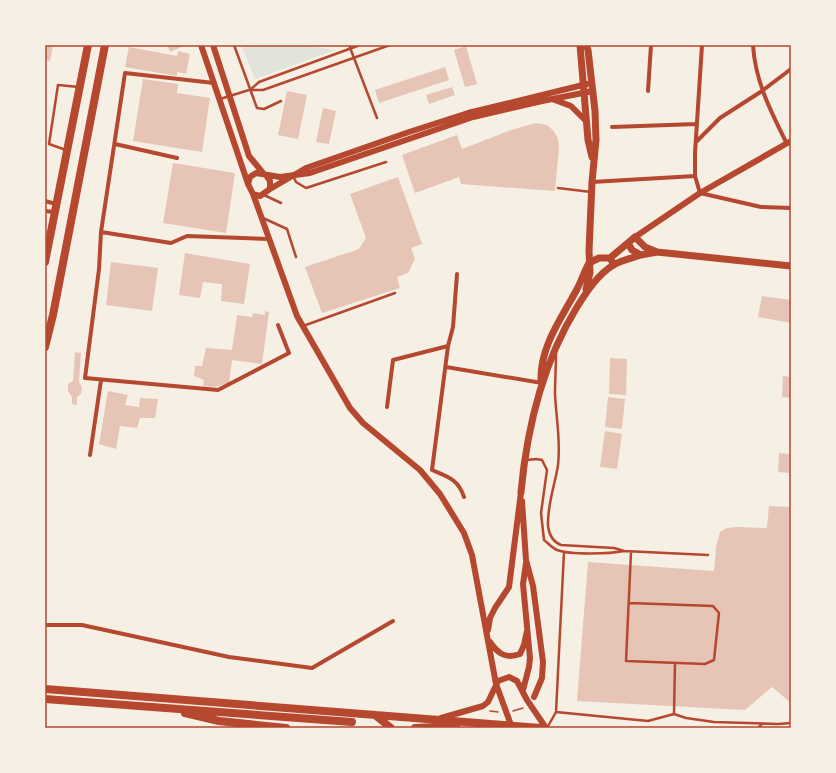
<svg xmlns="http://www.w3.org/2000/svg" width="836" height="773" font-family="Rubik,sans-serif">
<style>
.green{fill:#e2e4dc}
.building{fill:#e6c5b7}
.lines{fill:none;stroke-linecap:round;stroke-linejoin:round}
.path{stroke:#b5482f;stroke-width:1.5}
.service{stroke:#b5482f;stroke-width:2.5}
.minor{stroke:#b5482f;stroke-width:4}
.tertiary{stroke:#b5482f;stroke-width:6}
.secondary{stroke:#b5482f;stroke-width:7}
.primary{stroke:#b5482f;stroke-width:8}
.neatline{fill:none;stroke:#b5482f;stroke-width:1.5}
</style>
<rect width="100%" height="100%" fill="#f6efe4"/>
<path class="green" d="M 241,45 L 301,45 L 336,50 L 255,79 Z"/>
<path class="building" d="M 45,45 L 53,45 L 50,61 L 45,60 Z
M 167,45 L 186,45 L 170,52 Z
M 466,46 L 477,84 L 465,87 L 454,50 Z
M 129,47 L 177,56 L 178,51 L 190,54 L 186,74 L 177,72 L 177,76 L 125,67 Z
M 445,67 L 449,80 L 379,103 L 375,90 Z
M 143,79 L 178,84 L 177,93 L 210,98 L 202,152 L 133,141 Z
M 452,87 L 455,95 L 429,104 L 426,95 Z
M 287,91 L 307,95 L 298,139 L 278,135 Z
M 323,108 L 336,111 L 329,144 L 316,142 Z
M 536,123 L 547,125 L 554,131 L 558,139 L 559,148 L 555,191 L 461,184 L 459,177 L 415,193 L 402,155 L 457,135 L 462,149 L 511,130 Z
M 173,163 L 235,173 L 226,233 L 163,223 Z
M 398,177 L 422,244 L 411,248 L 415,259 L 408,273 L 397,277 L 400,288 L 322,313 L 305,267 L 359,249 L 366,238 L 350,194 Z
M 185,253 L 250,264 L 244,304 L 221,301 L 222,284 L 203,282 L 200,298 L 179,295 Z
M 111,262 L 158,268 L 152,311 L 106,305 Z
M 762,296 L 791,300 L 791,323 L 758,317 Z
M 265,311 L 269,312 L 262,364 L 232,360 L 229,383 L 215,387 L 203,386 L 204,380 L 194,376 L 195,366 L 202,366 L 206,348 L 232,350 L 237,315 L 252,317 L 253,313 L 265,315 Z
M 75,352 L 81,353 L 79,382 L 82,387 L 81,394 L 77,397 L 77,405 L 72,404 L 72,397 L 68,391 L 68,384 L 73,381 Z
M 610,358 L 627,359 L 626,395 L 609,394 Z
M 783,376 L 791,377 L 791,398 L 782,397 Z
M 108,391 L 128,395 L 125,405 L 139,407 L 140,398 L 158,399 L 155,418 L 140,418 L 137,428 L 120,426 L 116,449 L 99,444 Z
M 608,397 L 625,399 L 622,429 L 605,427 Z
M 605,431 L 622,434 L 617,469 L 600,467 Z
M 779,453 L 791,454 L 791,473 L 778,472 Z
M 769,506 L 791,507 L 791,703 L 772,687 L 745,710 L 577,701 L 588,562 L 714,571 L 716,547 L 720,532 L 727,528 L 737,527 L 767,528 Z"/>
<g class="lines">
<path class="path" d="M 490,711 L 498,712
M 513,711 L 523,708"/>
<path class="service" d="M 234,45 L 257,108 L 264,109 L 281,101
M 349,45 L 377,118
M 360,45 L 259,82 L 250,90 L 263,90 L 390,45
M 220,99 L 249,90
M 66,150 L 49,144 L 58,85 L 79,87
M 293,176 L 296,182 L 306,188 L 386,162
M 558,188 L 591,192
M 264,195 L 281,203
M 263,218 L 287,229 L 296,257
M 303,326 L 395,293
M 527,460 L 536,459 L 542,460 L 547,470 L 541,513 L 544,540 C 548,543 552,548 557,550 C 570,555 610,554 624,551 L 614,548 L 561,545 C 553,542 549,534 548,526 C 547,505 555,485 558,465 C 561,441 556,417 555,394 C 555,381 556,367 556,354
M 624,551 L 708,555
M 629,603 L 713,606 L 719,613 L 714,660 L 705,664 L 626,661 L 631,552
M 556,712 L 564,552
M 674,714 L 675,663
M 547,728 L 556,712 L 648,721 L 674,714 L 686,718 L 714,722 L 778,724 L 791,723
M 758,728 L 762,724"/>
<path class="minor" d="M 702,45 L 695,153 L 695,176 L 700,193 L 761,207 L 791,208
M 753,45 C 755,81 771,112 787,144
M 214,83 L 125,73 L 101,232 L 99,269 L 85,378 L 218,390 L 289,353 L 278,325
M 648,91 L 651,45
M 612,127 L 697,124
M 696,142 L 720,118 L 762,91 L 791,69
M 115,144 L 177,158
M 592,182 L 695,176
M 45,201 L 56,204
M 45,211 L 54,212
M 101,232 L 171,243 L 187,236 L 268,239
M 457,274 L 453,327 L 448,346 L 432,470 C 448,477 458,479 464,497
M 446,367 L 542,383
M 387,407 L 393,360 L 448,346
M 90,455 L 101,380
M 45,625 L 82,625 L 229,657 L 312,668 L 393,621"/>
<path class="tertiary" d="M 201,45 L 248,184
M 213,45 L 249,156 L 263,173
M 552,99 L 571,106 L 587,122
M 266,175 L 270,181 L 270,189 L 260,196 L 253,194 L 248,184 L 250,177 L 256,173 L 280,177 L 310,173 L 473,117 L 542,101 L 593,91
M 270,189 L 306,168 L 409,132 L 468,113 L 587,84
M 253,194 L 297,316 L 350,408 L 363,423 L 420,470 L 440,494 L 464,533 L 472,555 L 496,684 L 511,725
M 635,237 L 700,193 L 791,141
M 522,501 L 526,560 L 533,586 L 543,662 L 542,678 L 534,697
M 488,630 L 490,618 L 495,608 L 509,587 L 521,492
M 490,642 C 498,654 506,659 520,654 L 524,645 L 527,631
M 523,690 L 529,667 L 530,658 L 523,584 L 526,563
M 441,718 L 483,706 L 488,702 L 498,681 L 509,677 L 517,681 L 527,700 L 546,728"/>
<path class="secondary" d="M 580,45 L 588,140 L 592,157
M 586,45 L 588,50 L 595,111 L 596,140 L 592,182 L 589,251 L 590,273 L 586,289
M 657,252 L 791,266
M 610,258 L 635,237 L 645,247 L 657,252 L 641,255 L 632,250 L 628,243
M 541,380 C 540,347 561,319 576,291 C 581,282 584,272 589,263 L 599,258 L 610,258 L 614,265
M 521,492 C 527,427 542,364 577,307 C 587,291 598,274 615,264 C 623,260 632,258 641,255"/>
<path class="primary" d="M 45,262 L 88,45
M 45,347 L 53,315 L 105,45
M 45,689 L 541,728
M 45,699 L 352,722
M 185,713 L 219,721 L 286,728
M 375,715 L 391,728
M 415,728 L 456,726"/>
</g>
<rect width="836" height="773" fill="none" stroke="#f6efe4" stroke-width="92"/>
<rect x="46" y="46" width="744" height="681" class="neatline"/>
</svg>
